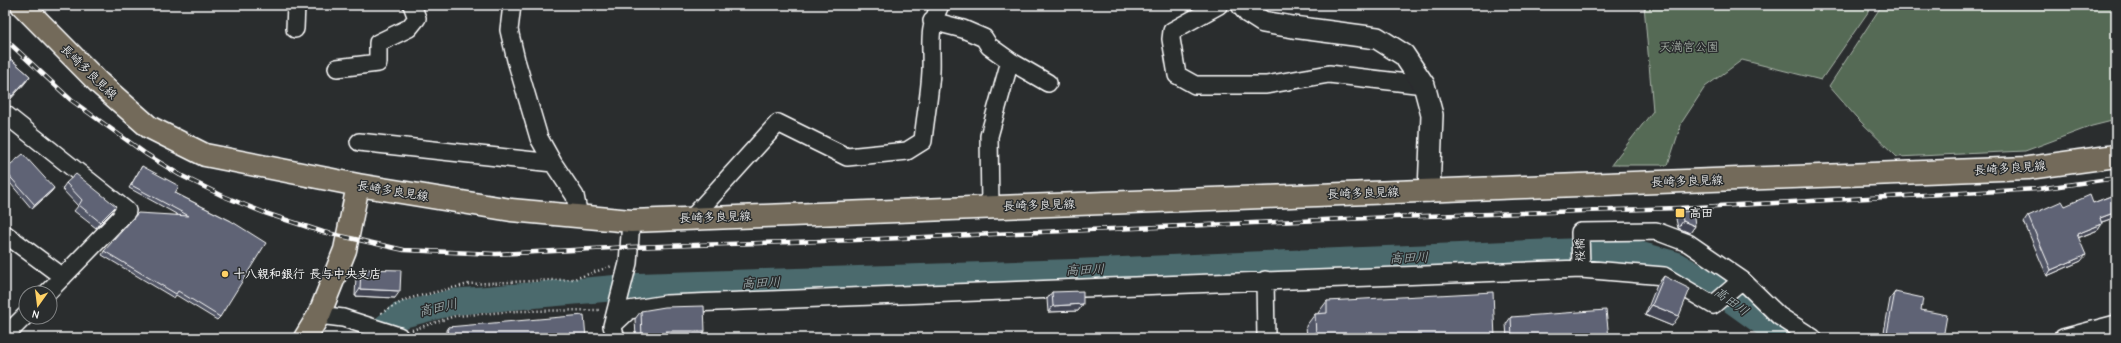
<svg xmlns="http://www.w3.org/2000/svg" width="2121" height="343" font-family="'Comic Neue','Klee One',sans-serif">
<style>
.green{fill:#556a55;stroke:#aab4aa}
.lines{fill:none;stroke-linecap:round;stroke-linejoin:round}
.river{stroke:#4b6a6d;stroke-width:26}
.minor-casing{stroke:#fff;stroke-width:20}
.tertiary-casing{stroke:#fff;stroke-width:24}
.primary-casing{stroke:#fff;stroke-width:25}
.path{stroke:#fff;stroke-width:2.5;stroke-dasharray:1 3;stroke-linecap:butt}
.minor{stroke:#2a2d2e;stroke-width:17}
.tertiary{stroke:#2a2d2e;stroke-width:21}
.primary{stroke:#736b5a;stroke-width:22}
.rail-casing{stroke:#fff;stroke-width:4.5}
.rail{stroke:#2a2d2e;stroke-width:3;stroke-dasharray:9;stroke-linecap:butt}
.wall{fill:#515565;stroke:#fff}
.shaded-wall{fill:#424552;stroke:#fff}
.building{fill:#5e6375;stroke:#fff}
.poi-dot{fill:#ffd166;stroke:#2a2d2e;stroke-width:1.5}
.labels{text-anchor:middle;stroke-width:3;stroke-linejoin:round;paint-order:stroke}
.park-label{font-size:12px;fill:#b2bcb2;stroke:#2a2d2e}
.street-label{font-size:12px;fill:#fff;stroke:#2a2d2e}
.poi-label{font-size:12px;font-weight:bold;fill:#fff;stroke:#2a2d2e;text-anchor:start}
.water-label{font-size:13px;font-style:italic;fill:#aebcbd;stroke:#2a2d2e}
</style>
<rect width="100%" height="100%" fill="#2a2d2e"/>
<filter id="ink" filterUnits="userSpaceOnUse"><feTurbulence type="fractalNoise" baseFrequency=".025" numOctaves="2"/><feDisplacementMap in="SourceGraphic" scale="8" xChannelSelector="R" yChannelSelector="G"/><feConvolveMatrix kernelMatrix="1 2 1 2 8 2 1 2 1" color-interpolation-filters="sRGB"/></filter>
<g filter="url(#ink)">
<path class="green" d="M 1644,5 L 1873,5 L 1821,80 L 1742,60 L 1705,87 L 1682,122 L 1668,165 L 1611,165 L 1653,111 Z
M 1882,5 L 2116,5 L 2116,120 L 2092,126 L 2025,151 L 1897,157 L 1856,117 L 1829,86 Z"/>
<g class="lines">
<path class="river" d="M 372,338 L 399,316 L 453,302 L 638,286 L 1075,272 L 1605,250 L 1634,253 L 1674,264 L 1709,284 L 1784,338"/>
<defs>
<path id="minor" d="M 512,5 L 509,30 L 516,60 L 539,138 L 553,163
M 1219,5 L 1172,31 L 1171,39 L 1177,75 L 1195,85 L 1266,85 L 1329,74 L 1424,85
M 932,21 L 963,29 L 984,38 L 989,46 L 1010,61 L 989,136 L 990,207
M 295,29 L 296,5
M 1010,61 L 1048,83
M 337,68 L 378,63 L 378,43 L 409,28 L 417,18 L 412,5
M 5,114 L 127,211 L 47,293
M 359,142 L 553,163 L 575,196 L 579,216
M 692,218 L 778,123 L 847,157 L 907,151 L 923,141 C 925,118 930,94 931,71 C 932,43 927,32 940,5
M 5,234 L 63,277
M 1581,269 L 1580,232 L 1656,231 L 1688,243 L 1742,280 L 1779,316 L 1813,338
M 1265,280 L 1266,338
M 319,315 L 343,318 L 399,336
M 612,326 L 629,310 L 666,304 L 1581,269 L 1664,276 L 1713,305 L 1742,280
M 5,336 L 26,315
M 616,338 L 612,326 L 628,263 L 631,221
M 2063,338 L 2116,324"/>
<path id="tertiary" d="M 1242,5 L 1249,13 L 1263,22 L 1293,27 L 1377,38 L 1404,55 L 1424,85 L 1432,115 L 1429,191"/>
<path id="primary" d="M 22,5 L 99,83 L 149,127 L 205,155 L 358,185 L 511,210 L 631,221 L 2028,168 L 2116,156
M 305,338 L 319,315 L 345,250 L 358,185"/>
</defs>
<use href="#minor" class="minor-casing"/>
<use href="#tertiary" class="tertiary-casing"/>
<use href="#primary" class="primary-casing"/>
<path class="path" d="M 381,313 L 407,299 L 469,284 L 574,279 L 612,266
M 412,330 L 455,316 L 518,311 L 601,310"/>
<use href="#minor" class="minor"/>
<use href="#tertiary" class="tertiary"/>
<use href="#primary" class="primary"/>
<defs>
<path id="rail" d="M 5,39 L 71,100 L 146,154 L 180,175 L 223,196 L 265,213 L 323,232 L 404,250 L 496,254 L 630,247 L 856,240 L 1393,217 L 1679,208 L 2038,189 L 2116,178"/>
</defs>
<use href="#rail" class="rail-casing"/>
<use href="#rail" class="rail"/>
</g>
<path class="wall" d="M 5,54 L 30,76 L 25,83 L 7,103 L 5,101 Z
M 142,166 L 175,193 L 231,221 L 220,317 L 217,320 L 176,295 L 174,298 L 102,255 L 104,251 L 178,215 L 129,188 Z
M 5,169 L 54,188 L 51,192 L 32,209 L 5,177 Z
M 66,183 L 112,212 L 96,228 L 74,211 L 78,206 L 62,189 Z
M 2116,194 L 2116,217 L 2102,222 L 2098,230 L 2078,238 L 2081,261 L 2047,276 L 2024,222 L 2028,216 L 2065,206 L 2093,203 Z
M 1681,212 L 1695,226 L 1690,233 L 1678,228 L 1676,219 Z
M 361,269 L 395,298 L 355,296 L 356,276 Z
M 1664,276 L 1672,326 L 1645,315 L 1657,285 Z
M 1052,292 L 1083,304 L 1078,311 L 1048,312 L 1047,299 Z
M 1895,292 L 1921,310 L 1943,338 L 1883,338 L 1890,299 Z
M 1327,301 L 1495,338 L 1307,338 L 1306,326 L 1315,314 L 1318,314 L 1318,313 Z
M 641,311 L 705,331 L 700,338 L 636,338 L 635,319 Z
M 1511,317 L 1609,338 L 1507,338 L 1506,324 Z
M 448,327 L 586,338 L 446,338 L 446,330 Z"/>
<path class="shaded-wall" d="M 30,76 L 25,83 L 7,103 L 12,96 Z
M 54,188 L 51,192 L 32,209 L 35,205 Z
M 116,206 L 112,212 L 96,228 L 100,222 Z
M 2116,212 L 2116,217 L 2096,224 L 2100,218 Z
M 1683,221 L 1695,226 L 1690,233 L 1678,228 Z
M 2102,224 L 2098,230 L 2072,240 L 2077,234 Z
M 2086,255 L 2081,261 L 2047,276 L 2051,270 Z
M 360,289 L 400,291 L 395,298 L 355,296 Z
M 1083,304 L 1078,311 L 1048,312 L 1053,306 Z
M 1652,305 L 1679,316 L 1672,326 L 1645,315 Z
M 666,331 L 705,331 L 700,338 L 662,338 Z"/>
<path class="building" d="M 5,54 L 30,76 L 12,96 L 5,90 Z
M 23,154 L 54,188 L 35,205 L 5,171 L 5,169 Z
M 142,166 L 179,186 L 175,193 L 231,221 L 266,243 L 220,317 L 178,291 L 176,294 L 104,251 L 138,213 L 189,216 L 131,185 Z
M 76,174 L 116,206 L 100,222 L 79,205 L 82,200 L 66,183 Z
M 2116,194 L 2116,212 L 2100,218 L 2102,224 L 2077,234 L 2086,255 L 2051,270 L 2028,216 L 2062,201 L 2065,206 L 2090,195 L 2093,203 Z
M 1693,211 L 1695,226 L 1683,221 L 1681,212 Z
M 361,269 L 401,270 L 400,291 L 360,289 Z
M 1664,276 L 1690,289 L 1679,316 L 1652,305 Z
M 1083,291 L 1083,304 L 1053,306 L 1052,292 Z
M 1493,292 L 1495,338 L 1316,338 L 1315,314 L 1327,313 L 1327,301 Z
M 1895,292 L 1923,298 L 1921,310 L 1947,315 L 1943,338 L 1886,338 Z
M 704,306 L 705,331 L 666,331 L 667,338 L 642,338 L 641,311 L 665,307 Z
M 1606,310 L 1609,338 L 1512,338 L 1511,317 Z
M 584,315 L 586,338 L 449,338 L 448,327 Z"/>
</g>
<g class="poi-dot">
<rect x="1675" y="208" width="10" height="10" rx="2"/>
<circle cx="225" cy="274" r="4"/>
</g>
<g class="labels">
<g class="park-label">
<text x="1689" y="51">天満宮公園</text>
</g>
<g class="street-label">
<text transform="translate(89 72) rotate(44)" y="4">長崎多良見線</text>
<text transform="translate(2010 168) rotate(-4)" y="4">長崎多良見線</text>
<text transform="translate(1687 181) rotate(-2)" y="4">長崎多良見線</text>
<text transform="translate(393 191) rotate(9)" y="4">長崎多良見線</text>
<text transform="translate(1363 193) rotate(-2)" y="4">長崎多良見線</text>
<text transform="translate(1039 205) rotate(-2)" y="4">長崎多良見線</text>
<text transform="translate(715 217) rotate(-2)" y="4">長崎多良見線</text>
<text transform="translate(1580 250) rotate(-93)" y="4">桜橋</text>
</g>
<g class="poi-label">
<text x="1689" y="217">高田</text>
<text x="233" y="278">十八親和銀行 長与中央支店</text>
</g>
<g class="water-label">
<text transform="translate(1409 257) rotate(-2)" y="5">高田川</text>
<text transform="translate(1085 269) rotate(-2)" y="5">高田川</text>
<text transform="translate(761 282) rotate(-2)" y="5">高田川</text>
<text transform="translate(1732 301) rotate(36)" y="5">高田川</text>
<text transform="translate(438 307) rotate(-13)" y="5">高田川</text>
</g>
</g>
<rect width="2121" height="343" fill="none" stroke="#2a2d2e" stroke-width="20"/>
<rect x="10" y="10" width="2101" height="323" fill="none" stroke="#fff" stroke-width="1.5" filter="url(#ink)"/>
<g transform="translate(38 305) rotate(194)"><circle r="19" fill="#2a2d2e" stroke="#7f8182"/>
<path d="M0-3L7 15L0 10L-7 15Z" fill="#ffd166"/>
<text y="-6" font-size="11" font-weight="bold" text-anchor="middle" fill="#ffffff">N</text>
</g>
</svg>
